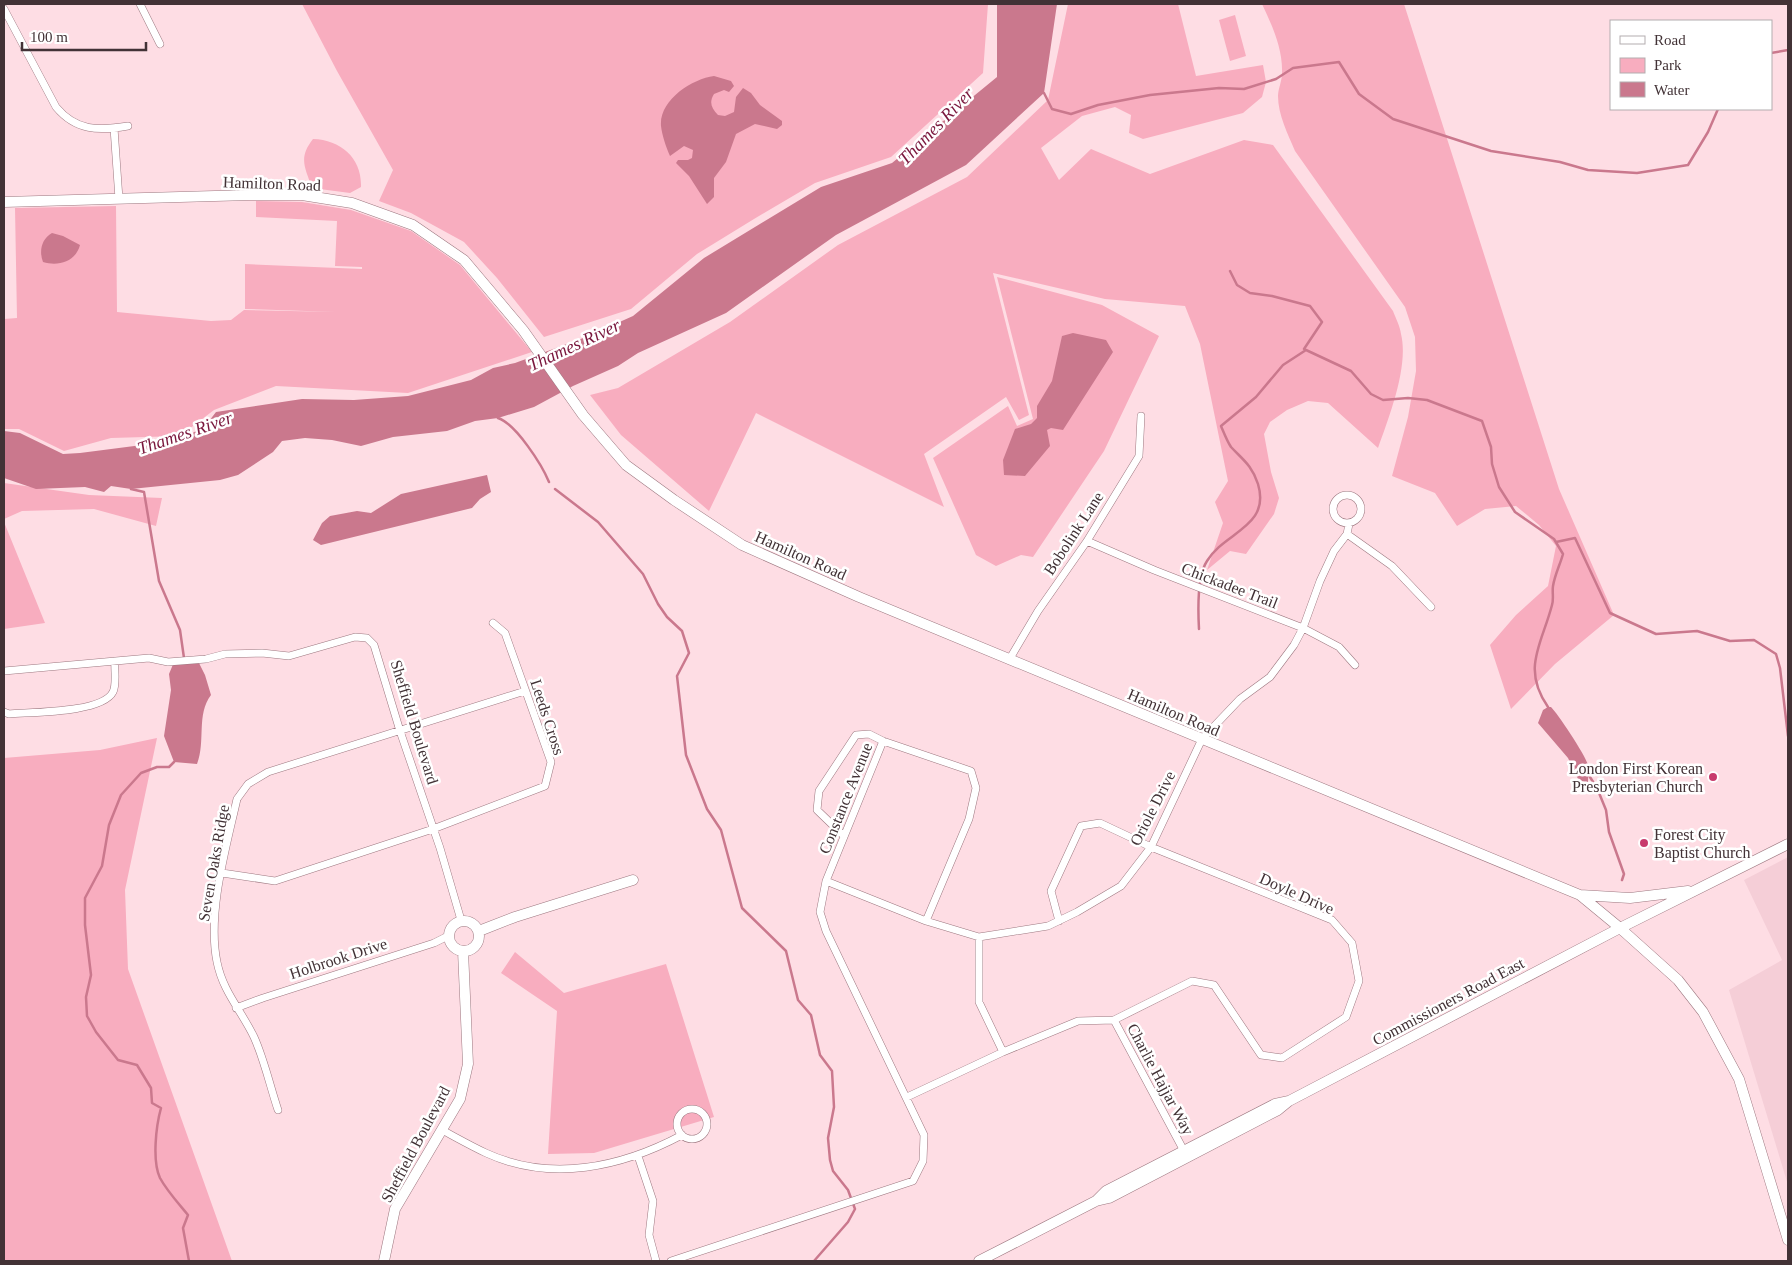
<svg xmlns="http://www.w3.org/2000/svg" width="1792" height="1265" font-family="'Times New Roman',serif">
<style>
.built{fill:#f5ced7}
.green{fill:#f8adbf}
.water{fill:#ca788d}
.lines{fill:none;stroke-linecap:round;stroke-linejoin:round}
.stream{stroke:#ca788d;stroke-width:2.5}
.street-casing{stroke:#9d7880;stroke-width:8}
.secondary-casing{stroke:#9d7880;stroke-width:11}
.street{stroke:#fff;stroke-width:7}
.secondary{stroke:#fff;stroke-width:10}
.poi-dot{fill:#c83b6d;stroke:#fff;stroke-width:2}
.labels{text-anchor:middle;stroke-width:5;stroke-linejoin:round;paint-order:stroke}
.street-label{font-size:16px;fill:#423236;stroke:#fff}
.poi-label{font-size:16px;fill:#423236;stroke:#fff;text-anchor:end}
.water-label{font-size:18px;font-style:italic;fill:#7a173d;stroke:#fff}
</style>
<rect width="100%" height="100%" fill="#fedde4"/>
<path class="built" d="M 1788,857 L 1788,1185 L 1729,990 L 1782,960 L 1744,880 Z"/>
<path class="green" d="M 302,4 L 988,4 L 983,73 L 891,157 L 815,183 L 754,219 L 697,254 L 631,309 L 544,337 L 497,278 L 464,242 L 411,213 L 379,201 L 393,170 L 337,71 Z
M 1068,4 L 1178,4 L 1196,76 L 1263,65 L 1266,82 L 1262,97 L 1243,113 L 1143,139 L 1129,133 L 1131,115 L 1115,107 L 1082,116 L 1041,148 L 1059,180 L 1091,149 L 1150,174 L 1244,140 L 1273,145 L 1393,311 C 1396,319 1400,326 1401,334 C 1409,366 1389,417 1378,448 L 1328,403 L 1308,401 L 1287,410 L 1270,422 L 1264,434 L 1271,472 L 1279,498 L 1274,514 L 1246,554 L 1230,551 L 1207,570 L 1223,523 L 1215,502 L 1228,481 L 1200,344 L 1185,306 L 1105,299 L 993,273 L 1029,415 L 1019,420 L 1006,397 L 924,454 L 944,507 L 756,413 L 709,511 L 621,435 L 590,395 L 618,388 L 730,322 L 838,245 L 967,177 L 1048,100 Z
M 1262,4 L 1404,4 L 1559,489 L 1614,615 L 1555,664 L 1511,709 L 1490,645 L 1516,615 L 1548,586 L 1556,546 L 1539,525 L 1516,506 L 1485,509 L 1457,526 L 1435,493 L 1392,476 L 1408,417 L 1416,371 L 1415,337 L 1405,307 L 1295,151 C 1288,134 1278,115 1278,96 C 1278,89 1282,81 1282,73 C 1283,49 1272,25 1262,4 Z
M 1235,15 L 1246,56 L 1230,61 L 1219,20 Z
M 313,139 C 341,140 362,158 361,187 L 350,193 L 312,188 C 305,167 298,158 313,139 Z
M 256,201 L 302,202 L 351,210 L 411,231 L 460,265 L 532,352 L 408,393 L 276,386 L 214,410 L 180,436 L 111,438 L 64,451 L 19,429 L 4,429 L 4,319 L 17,318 L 15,208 L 116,206 L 117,312 L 211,321 L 231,320 L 244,310 L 337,312 L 245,309 L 245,264 L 362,269 L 362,267 L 335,266 L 337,221 L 256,217 Z
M 997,277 L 1102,305 L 1159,336 L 1104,451 L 1033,557 L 1021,555 L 996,566 L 976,555 L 933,458 L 1008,406 L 1017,426 L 1033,419 Z
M 4,483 L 89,495 L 162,498 L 156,526 L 94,509 L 22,511 L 4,519 Z
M 4,522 L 45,623 L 4,629 Z
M 157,738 L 125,890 L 128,969 L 232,1261 L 4,1261 L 4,758 L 100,750 Z
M 515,952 L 564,993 L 666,964 L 714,1117 L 594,1153 L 548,1154 L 557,1011 L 501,973 Z"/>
<path class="water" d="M 997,4 L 1057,4 L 1044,93 L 966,165 L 836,235 L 726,313 L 638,353 L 618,366 L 573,386 L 534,407 L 498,418 L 475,421 L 447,431 L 393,437 L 361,446 L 332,440 L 305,438 L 282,441 L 273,452 L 238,475 L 220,480 L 131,489 L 111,486 L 104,492 L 85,487 L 36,489 L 4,478 L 4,431 L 20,433 L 63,454 L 80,453 L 181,440 L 206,425 L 216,412 L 302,399 L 354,400 L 408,396 L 471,380 L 493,368 L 515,363 L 586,337 L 633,316 L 704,258 L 821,187 L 892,163 L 997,77 Z
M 714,76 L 731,81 L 734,86 L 729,92 L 724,90 L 714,94 C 709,102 711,108 718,115 L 725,116 L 734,112 L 736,97 L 743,88 L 751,93 L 760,105 L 782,121 L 782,125 L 777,129 L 755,124 L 736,134 L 726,162 L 714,178 L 714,197 L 707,204 L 689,176 L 676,163 L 678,160 L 688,160 L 692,158 L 693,150 L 684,146 L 670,156 C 666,147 662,135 661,126 C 659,100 692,79 714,76 Z
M 52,233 L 63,236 L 80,245 C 76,261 59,267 43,262 C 39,252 41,239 52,233 Z
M 1073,333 L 1106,340 L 1113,352 L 1063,430 L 1051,428 L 1047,430 L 1050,446 L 1025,476 L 1004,475 L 1003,460 L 1015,429 L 1031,424 L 1037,418 L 1037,406 L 1052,381 L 1062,336 Z
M 487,475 L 491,492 L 480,499 L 472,508 L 321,545 L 313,540 L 322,523 L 330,516 L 357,511 L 371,513 L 401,494 Z
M 198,661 L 205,675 L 211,695 C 196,715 206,741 197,764 L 174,762 L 164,736 L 171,690 L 169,674 L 174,662 Z
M 1548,707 L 1551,707 C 1558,714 1586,756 1588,765 C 1589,770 1588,777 1588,782 L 1579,781 L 1568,758 L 1538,723 L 1543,710 Z"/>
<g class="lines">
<path class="stream" d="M 1771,53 L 1788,50
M 1044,93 L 1052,109 L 1071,114 L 1098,105 L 1150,95 L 1219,88 L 1244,89 L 1276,79 L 1293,68 L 1339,62 L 1359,94 L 1393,119 L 1491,151 L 1560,162 L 1588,170 L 1637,173 L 1688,165 L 1708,132 L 1718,109
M 1306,350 L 1351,371 L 1371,394 L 1383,400 L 1408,398 L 1427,400 L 1482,421 L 1491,447 L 1492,464 L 1499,487 L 1515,512 L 1554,539 L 1563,554 C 1560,565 1555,574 1553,586 C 1552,592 1554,599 1552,605 C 1542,644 1521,668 1548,707
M 498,418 C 516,424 542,465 549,482
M 131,489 L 144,492 L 159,581 L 180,630 L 184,658
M 555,489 L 598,522 L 643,574 L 658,604 L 667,617 L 682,631 L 689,653 L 677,676 L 686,755 L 707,809 L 721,830 L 742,908 L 786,951 L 798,1000 L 811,1015 L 820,1055 L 832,1071 L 834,1107 L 828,1138 L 830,1160 L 833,1171 L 848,1190 L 855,1209 L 848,1222 L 814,1261
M 1556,542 L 1575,538 L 1610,613 L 1656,634 L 1697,631 L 1730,641 L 1754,640 L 1776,654 L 1780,668 L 1788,736
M 1199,629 C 1198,611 1197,576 1207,561 C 1224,532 1271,527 1258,484 C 1252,465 1242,459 1231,447 C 1227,441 1224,433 1221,426 L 1256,397 L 1283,365 L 1306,350 L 1304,349 L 1322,322 L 1310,306 L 1272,296 L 1250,293 L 1237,285 L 1230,271
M 174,762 L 169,767 L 157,767 L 141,773 L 121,795 L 109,825 L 102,866 L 85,898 L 85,925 L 91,975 L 86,997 L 87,1016 L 96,1032 L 118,1060 L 137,1065 L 151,1088 L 152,1103 L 161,1108 C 156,1126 152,1161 160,1178 C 167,1191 179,1204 188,1215 L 183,1228 L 189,1261
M 1588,774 L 1597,788 L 1606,810 L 1609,832 L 1624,874 L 1622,880"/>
<defs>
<path id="street" d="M 140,4 L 160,44
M 4,9 L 56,107 C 76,131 98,131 128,126
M 114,128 L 119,199
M1333 509a14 14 0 1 1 28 0a14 14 0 1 1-28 0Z
M 1347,534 L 1392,566 L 1431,607
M 1087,541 L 1154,570 L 1303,628 L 1339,647 L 1355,665
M 1009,660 L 1038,611 L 1087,541 L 1139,456 L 1141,416
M 4,671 L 149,658 L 168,662 L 206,659 L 225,654 L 262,653 L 289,656 L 355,637 L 367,638 L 374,645 L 400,731 L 440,848 L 461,920
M 4,712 L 9,714 C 32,712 102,713 113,692 C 117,684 114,669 115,661
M 844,836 L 817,810 L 819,791 L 856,735 L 869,734 L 883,741
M 222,873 L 275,881 L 433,829 L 545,786 L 551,762 L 505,633 L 493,623
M 826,881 L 926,921 L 979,937 L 1048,926 L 1077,912 L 1121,886 L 1151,847 L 1202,739 L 1240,699 L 1270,677 L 1294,645 L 1303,628 L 1320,581 L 1334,551 L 1347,534 L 1349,524
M 979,937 L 979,1002 L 1003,1052
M 236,1008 L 263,998 L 434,943 L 448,936
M 1114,1020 L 1184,1151
M 907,1097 L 1003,1052 L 1078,1021 L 1114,1020 L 1192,981 L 1214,985 L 1261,1055 L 1282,1058 L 1346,1017 L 1359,981 L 1352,943 L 1332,920 L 1151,847 L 1100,823 L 1081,826 L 1051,891 L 1059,921
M677 1124a15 15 0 1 1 30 0a15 15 0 1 1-30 0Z
M 278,1110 C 270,1086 264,1059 254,1037 C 241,1010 223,992 217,962 C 207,913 226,848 237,799 L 248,784 L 268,772 L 525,691
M 442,1130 C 457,1138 471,1146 486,1153 C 551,1183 622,1167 682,1135
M 638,1156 L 653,1201 L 649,1235 L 656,1261
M 671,1261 L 913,1181 L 923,1161 L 924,1135 L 826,931 L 820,912 L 826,881 L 883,741 L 971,771 L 976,788 L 969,819 L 926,921"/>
<path id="secondary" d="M 4,202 L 250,195 L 302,195 L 352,203 L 413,225 L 464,260 L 523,330 L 583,415 L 626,465 L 674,500 L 742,545 L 859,597 L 1580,895 L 1620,928 L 1678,980 L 1703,1012 L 1739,1079 L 1788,1240
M 1580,895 L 1630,898 L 1688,891
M449 936a15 15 0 1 1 30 0a15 15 0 1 1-30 0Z
M 479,931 L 515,917 L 633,880
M 1289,1101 L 1620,928 L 1788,844
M 384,1261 L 395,1209 L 460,1099 L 468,1064 L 463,951
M 979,1261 L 1096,1201 L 1109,1198 L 1278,1110 L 1289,1101 L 1275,1104 L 1106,1191 L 1096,1201"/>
</defs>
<use href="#street" class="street-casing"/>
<use href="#secondary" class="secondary-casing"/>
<use href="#street" class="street"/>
<use href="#secondary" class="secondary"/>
</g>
<g class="poi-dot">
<circle cx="1713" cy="777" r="5"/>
<circle cx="1644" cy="843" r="5"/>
</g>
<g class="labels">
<g class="street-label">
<text transform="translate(272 183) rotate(2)" y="6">Hamilton Road</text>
<text transform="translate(1073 533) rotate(-57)" y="6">Bobolink Lane</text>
<text transform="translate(801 555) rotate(24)" y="6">Hamilton Road</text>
<text transform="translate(1230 585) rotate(21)" y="6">Chickadee Trail</text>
<text transform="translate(1174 712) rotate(23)" y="6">Hamilton Road</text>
<text transform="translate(548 717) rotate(72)" y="6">Leeds Cross</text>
<text transform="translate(415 722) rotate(73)" y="6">Sheffield Boulevard</text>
<text transform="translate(845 798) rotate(-68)" y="6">Constance Avenue</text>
<text transform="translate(1152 808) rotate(-63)" y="6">Oriole Drive</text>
<text transform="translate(213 863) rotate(-80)" y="6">Seven Oaks Ridge</text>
<text transform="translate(1297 893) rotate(24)" y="6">Doyle Drive</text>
<text transform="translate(338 958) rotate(-18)" y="6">Holbrook Drive</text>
<text transform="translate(1448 1001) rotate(-28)" y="6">Commissioners Road East</text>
<text transform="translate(1161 1079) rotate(62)" y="6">Charlie Hajjar Way</text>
<text transform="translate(415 1144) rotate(-62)" y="6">Sheffield Boulevard</text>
</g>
<g class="poi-label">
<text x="1703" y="774">London First Korean<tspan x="1703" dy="18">Presbyterian Church</tspan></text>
<text x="1654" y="840" text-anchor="start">Forest City<tspan x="1654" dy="18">Baptist Church</tspan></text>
</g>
<g class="water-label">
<text transform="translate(936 126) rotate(-46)" y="6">Thames River</text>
<text transform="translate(574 345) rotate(-25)" y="6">Thames River</text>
<text transform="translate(185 433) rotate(-19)" y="6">Thames River</text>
</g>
</g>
<rect width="1792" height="1265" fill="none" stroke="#423236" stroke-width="10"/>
<rect x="1610" y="20" width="162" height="90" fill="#ffffff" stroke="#b3adaf"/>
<rect x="1620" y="36" width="25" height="8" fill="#ffffff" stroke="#b3adaf"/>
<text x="1654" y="45" font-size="15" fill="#423236">Road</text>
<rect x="1620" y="58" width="25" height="15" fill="#f8adbf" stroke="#b3adaf"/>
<text x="1654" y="70" font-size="15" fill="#423236">Park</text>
<rect x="1620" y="82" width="25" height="15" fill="#ca788d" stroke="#b3adaf"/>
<text x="1654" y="95" font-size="15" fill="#423236">Water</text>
<path d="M22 42v8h124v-8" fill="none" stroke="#423236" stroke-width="2.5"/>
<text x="30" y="42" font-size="15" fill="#423236" stroke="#ffffff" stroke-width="4" paint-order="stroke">100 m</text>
</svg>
